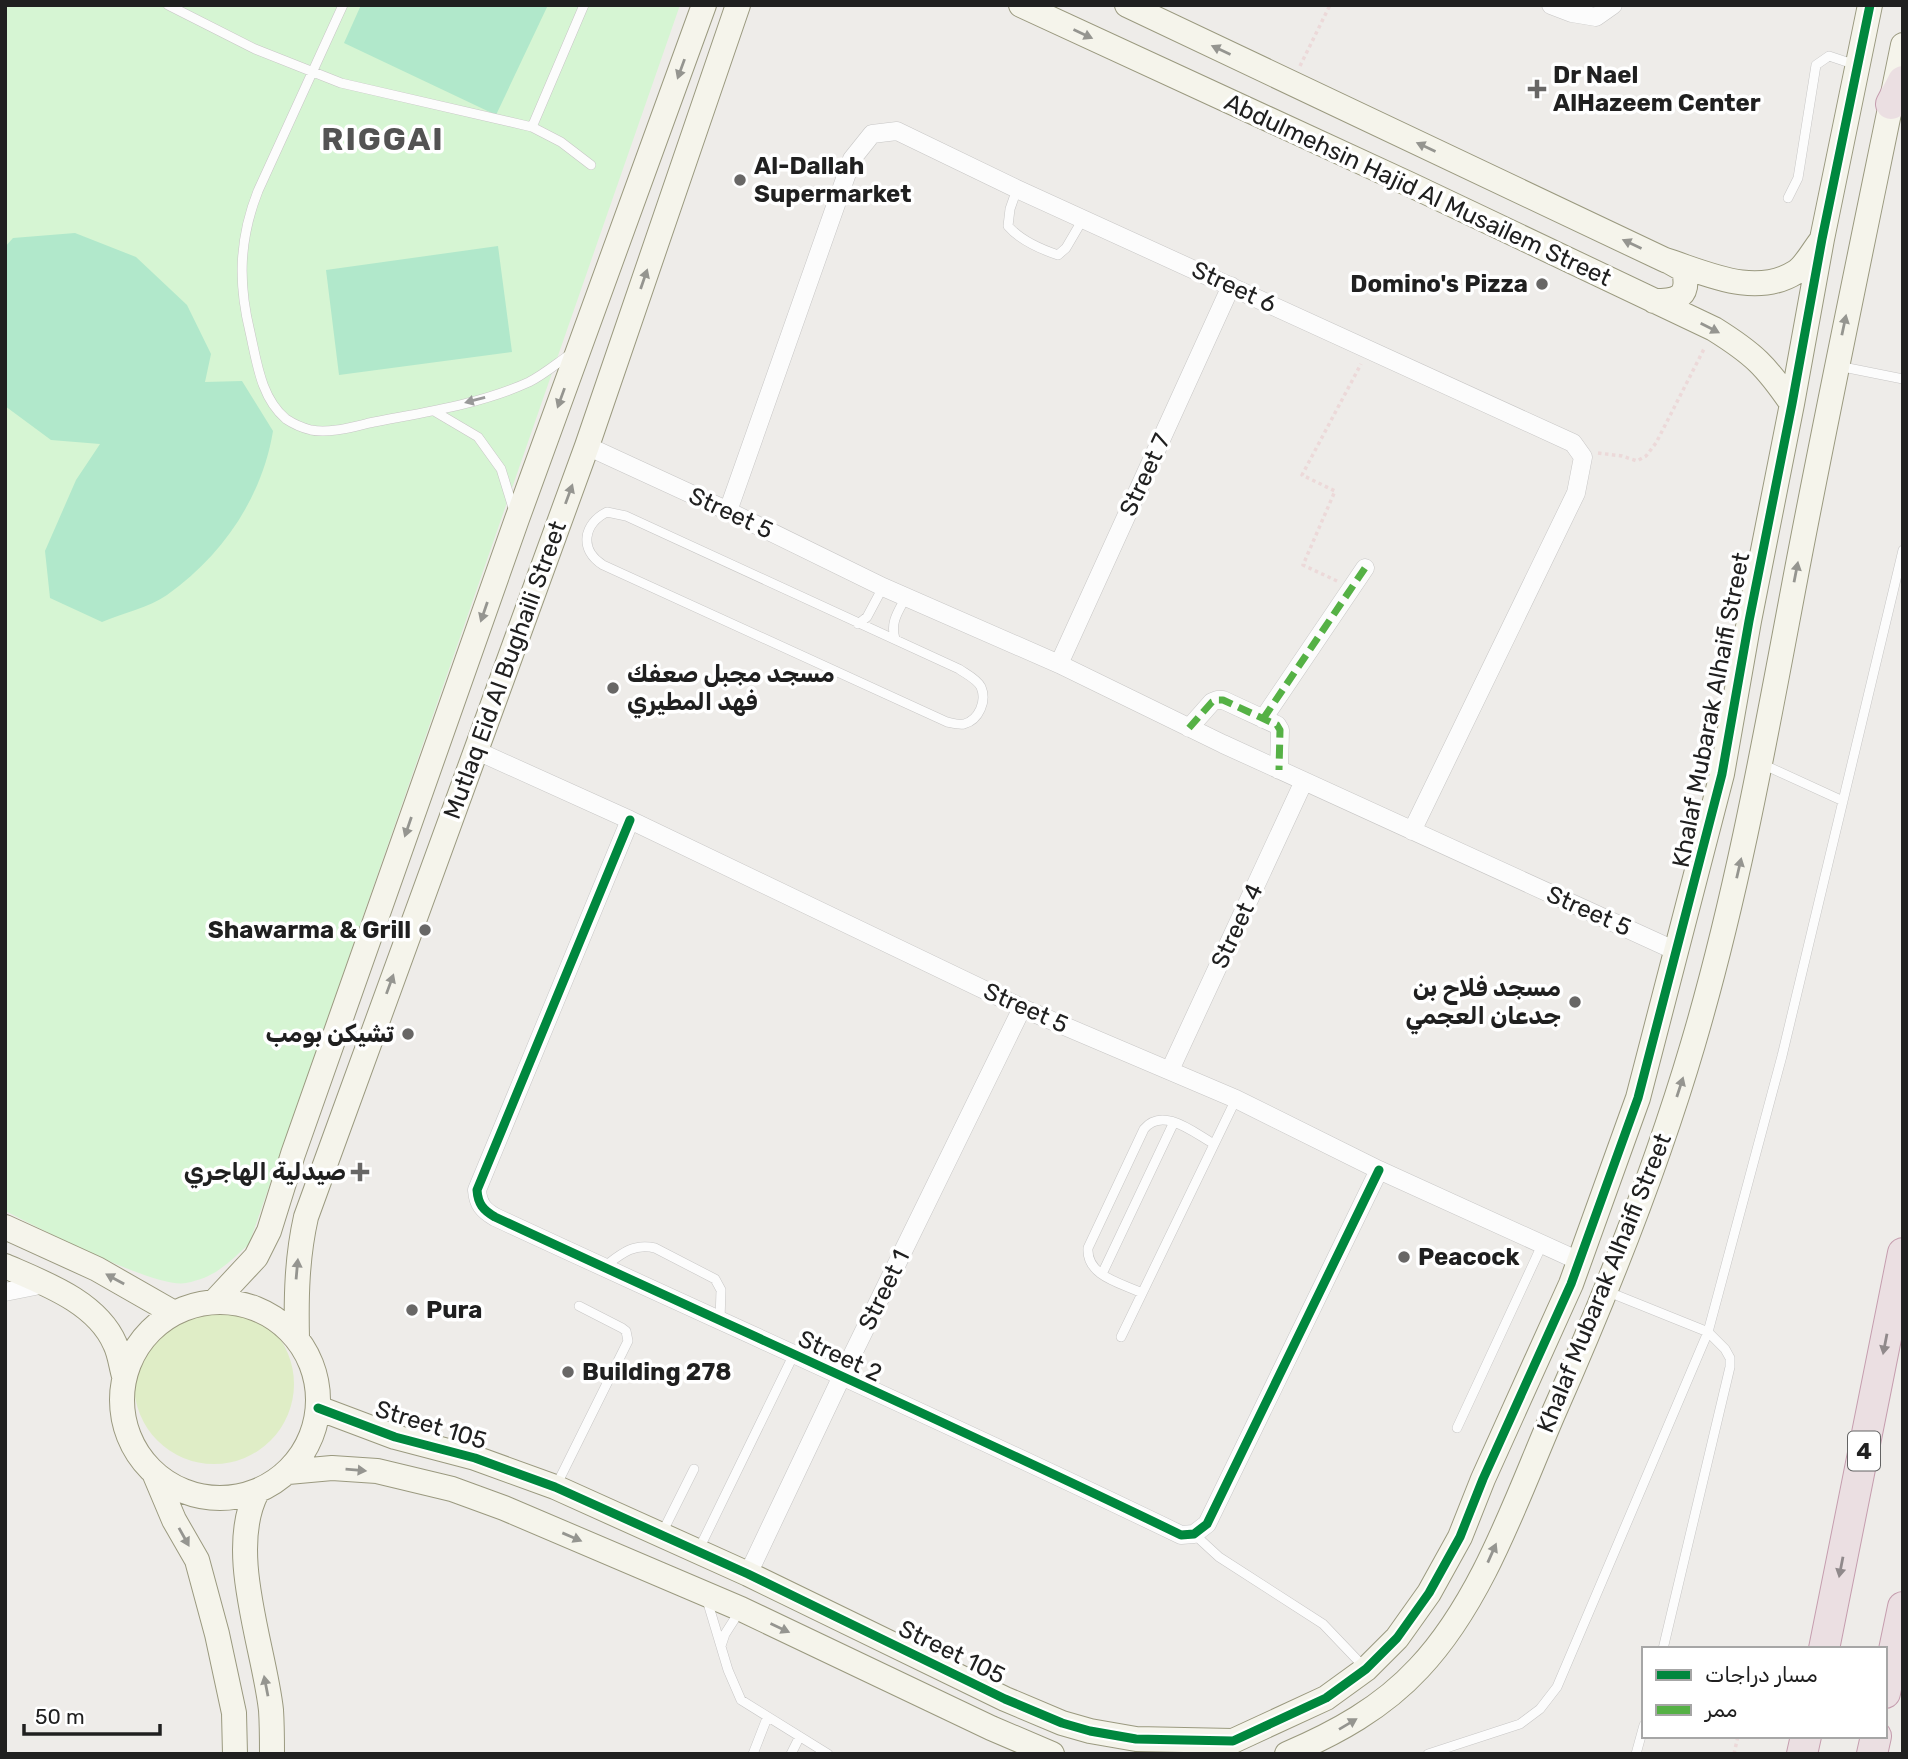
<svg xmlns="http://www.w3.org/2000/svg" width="1908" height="1759" font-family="Rubik,'Noto Sans Arabic',sans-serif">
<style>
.grass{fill:#dfedc6}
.park{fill:#d6f5d3}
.pitch{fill:#b1e8cb}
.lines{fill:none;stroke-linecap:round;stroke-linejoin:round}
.lane-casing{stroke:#c7c6c5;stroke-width:10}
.street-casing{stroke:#c7c6c5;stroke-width:19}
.secondary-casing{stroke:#9a997f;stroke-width:26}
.highway-casing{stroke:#c59dae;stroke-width:32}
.path{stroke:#ecd9d9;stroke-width:3.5;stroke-dasharray:3.5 3.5;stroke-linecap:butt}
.lane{stroke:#fcfcfc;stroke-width:9}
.street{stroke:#fcfcfc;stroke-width:18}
.secondary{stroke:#f5f4eb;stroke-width:24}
.highway{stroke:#ebdfe2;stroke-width:30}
.quiet{stroke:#55b145;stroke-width:7;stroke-dasharray:14 7;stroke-linecap:butt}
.cycleway-casing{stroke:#fff;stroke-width:13}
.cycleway{stroke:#00873e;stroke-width:9}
.oneway{fill:#959590}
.oneway2{fill:#999}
.oneway3{fill:#90898b}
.poi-dot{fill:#686766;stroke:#fff;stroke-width:2.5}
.labels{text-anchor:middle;stroke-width:7;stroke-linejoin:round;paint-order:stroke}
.shield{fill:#fff;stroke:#636363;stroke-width:2}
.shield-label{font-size:23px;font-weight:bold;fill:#202020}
.poi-label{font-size:24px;font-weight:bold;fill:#202020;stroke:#fff;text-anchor:start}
.street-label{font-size:24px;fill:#202020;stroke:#fff}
.district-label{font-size:32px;font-weight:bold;letter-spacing:2px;fill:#535353;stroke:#fff}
</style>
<rect width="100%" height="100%" fill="#eeece9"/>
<path class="grass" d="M134 1384a80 80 0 1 1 160 0a80 80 0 1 1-160 0Z"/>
<path class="park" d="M 5,5 L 680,5 L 249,1244 C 227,1264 216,1277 186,1283 C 154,1289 38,1227 5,1211 Z"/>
<path class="pitch" d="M 361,5 L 548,5 L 496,115 L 344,43 Z
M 75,233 L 136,257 L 187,305 L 211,354 L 205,382 L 242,381 L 273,431 C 262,498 222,556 167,595 C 150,607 121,614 102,622 L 50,598 L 45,551 L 76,480 L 100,444 L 51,440 L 5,406 L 5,247 L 13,238 Z
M 498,246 L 512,352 L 339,375 L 326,270 Z"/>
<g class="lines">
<defs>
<path id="lane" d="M 168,5 L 255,49 L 341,83 L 532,127 L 561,142 L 591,165
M 343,5 L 258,191 C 239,239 238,283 250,332 C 257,363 261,398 286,419 C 292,423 303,428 311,430 C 331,434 355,426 374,422 C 426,412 481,404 529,382 C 543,375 556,364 569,355
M 532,127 L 584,5
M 1017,189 L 1010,209 L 1008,226 C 1020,240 1040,249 1058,255 L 1066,248 L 1083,219
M 1788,198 L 1798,178 L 1816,65 L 1829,56 L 1856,65
M 1838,366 L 1903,379
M 434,411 L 478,437 L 501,469 L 514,511
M 607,512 L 626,516 L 959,669 C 966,674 977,679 981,687 C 987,701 979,720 964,724 C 959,725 952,723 947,722 L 603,565 C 579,550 583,524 607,512 Z
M 858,624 L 867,617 L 883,587
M 895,639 C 890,622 898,612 906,597
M 1762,764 L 1843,801
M 604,1267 C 621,1254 633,1243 655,1248 L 715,1279 L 721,1290 L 720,1320
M 1102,1274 L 1174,1122
M 1606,1291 L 1708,1332 L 1725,1349 L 1730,1358 L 1730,1367 L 1663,1649
M 1142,1293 C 1121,1283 1086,1276 1088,1248 L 1144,1129 C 1163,1106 1194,1133 1214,1144
M 1121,1337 L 1236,1099
M 1457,1428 L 1542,1245
M 556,1486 L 628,1341 L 626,1331 L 622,1328 L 579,1306
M 662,1533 L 694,1469
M 1194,1534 L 1219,1557 L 1323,1624 L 1365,1668
M 699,1549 L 793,1356
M 707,1600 L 728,1670 L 741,1700 L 828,1754
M 721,1646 L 725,1634 L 741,1609
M 753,1754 L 767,1718
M 791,1754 L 799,1738
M 1428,1754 L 1520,1724 L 1540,1709 L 1557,1687 L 1708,1332 L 1782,1056 L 1903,550
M 1636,1754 L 1644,1725"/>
<path id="street" d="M 1551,5 L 1572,13 L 1596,17 L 1613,5
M 587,446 L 728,511 L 883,587 L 1059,664 L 1223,744 L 1676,951
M 728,511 L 852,159 L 872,134 L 897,131 L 1017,189 L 1573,443 L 1583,457 L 1576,493 L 1412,831
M 1059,664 L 1231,286
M 1263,719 L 1365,568
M 1189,728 L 1212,702 L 1217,700 L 1223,700 L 1277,725 L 1280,730 L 1279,770
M 475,750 L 630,820 L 1022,1008 L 1236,1099 L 1379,1170 L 1579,1261
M 630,820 L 477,1190 C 478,1204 483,1210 495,1217 C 723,1323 954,1425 1181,1535 L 1194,1534 L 1207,1524 L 1379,1170
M 1170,1070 L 1304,781
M 5,1292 L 45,1284
M 748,1574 L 841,1378 L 1022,1008"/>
<path id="secondary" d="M 1021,5 L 1411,185 L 1714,329 C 1754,354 1766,366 1792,404
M 1127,5 L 1665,260 C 1706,273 1755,298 1796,272 C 1805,266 1813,251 1820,242
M 1654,301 C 1678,301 1690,297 1684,270 L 1668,261
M 5,1227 L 97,1269 L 174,1313
M 5,1266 C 44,1283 97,1302 115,1344 C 120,1354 121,1366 124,1376
M 215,1301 L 256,1257 L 269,1231 L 293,1154 L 517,519 L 704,5
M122 1400a98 98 0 1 1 196 0a98 98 0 1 1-196 0Z
M 297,1338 C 296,1296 297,1257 306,1217 L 587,446 L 738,5
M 318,1408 L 395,1437 L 475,1458 L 555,1487 L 748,1574 L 1005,1699 L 1062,1723 L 1090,1731 L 1136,1739 L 1233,1741 L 1326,1698 L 1366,1669 L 1397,1638 L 1429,1593 L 1460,1537 L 1483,1479 L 1571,1284 L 1638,1098 L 1722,774 L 1749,621 L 1792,404 L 1822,239 L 1870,5
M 288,1472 L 332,1468 L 377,1471 L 452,1489 L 504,1508 L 741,1609 L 991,1728 L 1052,1754
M 155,1475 L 174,1520 L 197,1560 L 217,1634 L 234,1713 L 235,1754
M 257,1492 C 226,1551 264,1646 271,1710 C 272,1725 272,1739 272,1754
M 1287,1754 C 1336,1733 1382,1708 1419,1668 C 1483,1600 1517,1497 1554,1412 C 1607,1292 1656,1170 1693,1044 C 1740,885 1768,722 1799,559 C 1832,387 1868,216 1903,45"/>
<path id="highway" d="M 1891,104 L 1903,81
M 1824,1649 L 1903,1253
M 1885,1693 L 1903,1607
M 1802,1754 L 1806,1736
M 1872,1754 L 1876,1736"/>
</defs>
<use href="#lane" class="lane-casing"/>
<use href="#street" class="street-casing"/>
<use href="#secondary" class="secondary-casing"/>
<use href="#highway" class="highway-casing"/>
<path class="path" d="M 1300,66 L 1330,5
M 1598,453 L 1622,456 L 1637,461 L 1646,456 L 1656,443 L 1705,347
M 1337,581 L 1303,565 L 1335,491 L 1302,475 L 1361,364
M 1734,1754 L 1738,1736"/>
<use href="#lane" class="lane"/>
<use href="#street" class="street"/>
<use href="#secondary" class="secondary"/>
<use href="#highway" class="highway"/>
<path class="quiet" d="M 1263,719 L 1365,568
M 1189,728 L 1212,702 L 1217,700 L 1223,700 L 1277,725 L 1280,730 L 1279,770"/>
<defs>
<path id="cycleway" d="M 630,820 L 477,1190 C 478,1204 483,1210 495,1217 C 723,1323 954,1425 1181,1535 L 1194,1534 L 1207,1524 L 1379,1170
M 318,1408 L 395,1437 L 475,1458 L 555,1487 L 748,1574 L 1005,1699 L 1062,1723 L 1090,1731 L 1136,1739 L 1233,1741 L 1326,1698 L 1366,1669 L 1397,1638 L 1429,1593 L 1460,1537 L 1483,1479 L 1571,1284 L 1638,1098 L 1722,774 L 1749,621 L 1792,404 L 1822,239 L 1870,5"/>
</defs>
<use href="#cycleway" class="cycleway-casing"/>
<use href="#cycleway" class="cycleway"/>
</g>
<defs><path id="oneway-solid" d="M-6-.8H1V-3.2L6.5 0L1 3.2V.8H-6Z" transform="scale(1.75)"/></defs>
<g class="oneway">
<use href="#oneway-solid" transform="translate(1083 34) rotate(25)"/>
<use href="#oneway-solid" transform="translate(1221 50) rotate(-155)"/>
<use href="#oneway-solid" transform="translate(681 69) rotate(110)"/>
<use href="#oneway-solid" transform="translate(1426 147) rotate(-155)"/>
<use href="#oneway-solid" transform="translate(1632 244) rotate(-155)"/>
<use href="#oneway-solid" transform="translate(644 279) rotate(-71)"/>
<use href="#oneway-solid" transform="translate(1844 325) rotate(-78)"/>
<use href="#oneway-solid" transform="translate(1710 328) rotate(27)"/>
<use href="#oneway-solid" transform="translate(561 398) rotate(110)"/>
<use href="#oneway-solid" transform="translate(569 494) rotate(-70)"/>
<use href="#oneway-solid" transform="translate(1796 572) rotate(-79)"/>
<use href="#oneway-solid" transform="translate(484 612) rotate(109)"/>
<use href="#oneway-solid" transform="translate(408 827) rotate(109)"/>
<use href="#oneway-solid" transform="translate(1739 868) rotate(-77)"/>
<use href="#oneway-solid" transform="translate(390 984) rotate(-70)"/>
<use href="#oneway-solid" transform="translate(1680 1087) rotate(-72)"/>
<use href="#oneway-solid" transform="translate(297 1269) rotate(-85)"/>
<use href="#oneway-solid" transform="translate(115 1279) rotate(-151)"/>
<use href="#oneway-solid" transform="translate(356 1470) rotate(5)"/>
<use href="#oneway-solid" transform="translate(184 1537) rotate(61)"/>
<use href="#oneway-solid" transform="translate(572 1537) rotate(23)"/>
<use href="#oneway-solid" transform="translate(1492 1553) rotate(-66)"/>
<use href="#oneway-solid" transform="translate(780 1628) rotate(25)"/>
<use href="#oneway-solid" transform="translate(266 1686) rotate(-101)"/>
<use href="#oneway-solid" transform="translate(1348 1724) rotate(-31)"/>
</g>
<use class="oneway2" href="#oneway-solid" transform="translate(475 400) rotate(165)"/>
<g class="oneway3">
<use href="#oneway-solid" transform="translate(1885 1344) rotate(101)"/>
<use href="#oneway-solid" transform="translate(1841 1567) rotate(101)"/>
</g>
<g class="poi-dot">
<path d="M1533.5 78.5h7v7h7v7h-7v7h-7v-7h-7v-7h7z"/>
<circle cx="740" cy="180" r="7"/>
<circle cx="1542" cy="284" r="7"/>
<circle cx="613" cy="688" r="7"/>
<circle cx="425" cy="930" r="7"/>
<circle cx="1575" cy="1002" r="7"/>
<circle cx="408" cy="1034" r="7"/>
<path d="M356.5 1161.5h7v7h7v7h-7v7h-7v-7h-7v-7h7z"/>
<circle cx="1404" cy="1257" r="7"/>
<circle cx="412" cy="1310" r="7"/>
<circle cx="568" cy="1372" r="7"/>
</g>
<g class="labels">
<rect class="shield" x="1848" y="1431.5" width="32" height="39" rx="5"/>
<g class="shield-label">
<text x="1864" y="1459">4</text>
</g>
<g class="poi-label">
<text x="1553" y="83">Dr Nael<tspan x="1553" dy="28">AlHazeem Center</tspan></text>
<text x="754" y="174">Al-Dallah<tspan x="754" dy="28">Supermarket</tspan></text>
<text x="1528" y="292" text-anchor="end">Domino's Pizza</text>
<text x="627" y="682">مسجد مجبل صعفك<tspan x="627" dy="28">فهد المطيري</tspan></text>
<text x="411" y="938" text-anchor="end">Shawarma &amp; Grill</text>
<text x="1561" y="996" text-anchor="end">مسجد فلاح بن<tspan x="1561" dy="28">جدعان العجمي</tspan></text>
<text x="394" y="1042" text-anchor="end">تشيكن بومب</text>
<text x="346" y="1180" text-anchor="end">صيدلية الهاجري</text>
<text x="1418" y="1265">Peacock</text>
<text x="426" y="1318">Pura</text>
<text x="582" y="1380">Building 278</text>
</g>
<g class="street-label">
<text transform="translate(1418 190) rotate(25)" y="8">Abdulmehsin Hajid Al Musailem Street</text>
<text transform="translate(1234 287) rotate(25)" y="8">Street 6</text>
<text transform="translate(1145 475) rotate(-65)" y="8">Street 7</text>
<text transform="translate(731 513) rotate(25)" y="8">Street 5</text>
<text transform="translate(505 670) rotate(-70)" y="8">Mutlaq Eid Al Bughaili Street</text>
<text transform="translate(1711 710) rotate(-79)" y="8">Khalaf Mubarak Alhaifi Street</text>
<text transform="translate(1589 911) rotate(24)" y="8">Street 5</text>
<text transform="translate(1237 926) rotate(-65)" y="8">Street 4</text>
<text transform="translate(1026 1008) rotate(24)" y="8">Street 5</text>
<text transform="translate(1604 1283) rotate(-68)" y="8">Khalaf Mubarak Alhaifi Street</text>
<text transform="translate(884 1290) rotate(-64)" y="8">Street 1</text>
<text transform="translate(840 1356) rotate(25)" y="8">Street 2</text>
<text transform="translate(431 1425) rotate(17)" y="8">Street 105</text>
<text transform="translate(952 1652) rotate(26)" y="8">Street 105</text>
</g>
<g class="district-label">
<text x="383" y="150">RIGGAI</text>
</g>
</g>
<rect width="1908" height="1759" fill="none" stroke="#202020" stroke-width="14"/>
<rect x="1642" y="1647" width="245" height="91" fill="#ffffff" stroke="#a6a6a6" stroke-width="2"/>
<rect x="1656" y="1670" width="35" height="10" fill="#00873e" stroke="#a6a6a6" stroke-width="2"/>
<text x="1705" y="1682" font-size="21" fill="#202020">مسار دراجات</text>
<rect x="1656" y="1705" width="35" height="10" fill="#55b145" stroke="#a6a6a6" stroke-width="2"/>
<text x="1705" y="1717" font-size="21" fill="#202020">ممر</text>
<path d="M24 1724v10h136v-10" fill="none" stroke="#202020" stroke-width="3.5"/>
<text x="35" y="1724" font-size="21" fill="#202020" stroke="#ffffff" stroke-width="5" paint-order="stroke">50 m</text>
</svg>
